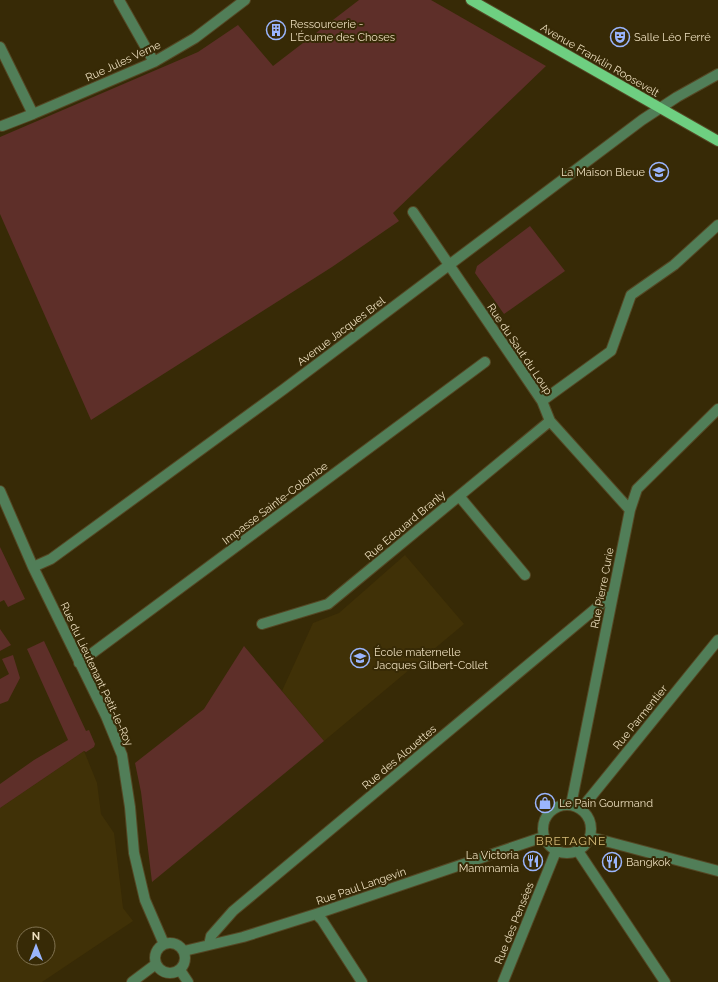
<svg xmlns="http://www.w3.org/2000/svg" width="718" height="982" font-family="Raleway,sans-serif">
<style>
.built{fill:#403107;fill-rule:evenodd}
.green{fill:#5e2f29}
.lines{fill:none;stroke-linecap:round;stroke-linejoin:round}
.minor-casing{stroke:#544724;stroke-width:12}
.major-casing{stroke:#544724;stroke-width:12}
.minor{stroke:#517e58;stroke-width:10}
.major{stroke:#6ecf81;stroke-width:10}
.labels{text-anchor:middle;stroke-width:4;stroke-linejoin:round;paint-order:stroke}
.poi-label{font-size:11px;fill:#eddfbf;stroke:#372a06;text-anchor:start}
.street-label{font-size:11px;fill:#eddfbf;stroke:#372a06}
.neighbourhood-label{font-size:12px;letter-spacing:1px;fill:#d6bc79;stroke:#372a06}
</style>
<rect width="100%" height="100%" fill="#372a06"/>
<path class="built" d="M 405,555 L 464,624 L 324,741 L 282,691 L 313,623 L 339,613 Z
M 84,751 L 97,783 L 101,814 L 114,833 L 123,908 L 133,921 L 42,982 L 0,982 L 0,808 ZM 24,934 L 48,934 L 48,958 L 24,958 Z"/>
<path class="green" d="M 359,0 L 431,0 L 546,66 L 393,213 L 399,221 L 332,267 L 91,420 L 0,214 L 0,137 L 198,52 L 238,25 L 273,66 Z
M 530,226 L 565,271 L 504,314 L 475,273 L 477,266 Z
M 0,547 L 25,599 L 8,607 L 4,600 L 0,602 Z
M 0,629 L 11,645 L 0,651 Z
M 44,641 L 86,731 L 89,730 L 95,744 L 94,747 L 86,752 L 84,751 L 0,808 L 0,784 L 34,760 L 68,740 L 27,649 Z
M 244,646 L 324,741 L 152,882 L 141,792 L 135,763 L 204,709 Z
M 13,655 L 20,678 L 8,701 L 0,704 L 0,679 L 9,674 L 2,659 Z"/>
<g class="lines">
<defs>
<path id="minor" d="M 119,0 L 154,62
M 0,47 L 33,114
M 2,126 L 33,114 L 154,62 L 195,38 L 245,0
M 413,212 L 542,401 L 550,421 L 630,510
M 542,401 L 611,351 L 631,295 L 674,265 L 718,225
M 0,491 L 33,567 L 106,716 L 122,755 L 130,807 L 134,853 L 145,900 L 164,944
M 459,496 L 525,575
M 33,567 L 51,559 L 284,389 L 642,120 L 677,97 L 718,74
M 262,624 L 328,604 L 550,421
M 79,663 L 485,362
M543 829a24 24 0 1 1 48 0a24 24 0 1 1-48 0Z
M 571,805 L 630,510 L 637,489 L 718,409
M 581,809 L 718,640
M 590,837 L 718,871
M 578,851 L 665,982
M 316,914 L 322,920 L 362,982
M155 958a15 15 0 1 1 30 0a15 15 0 1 1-30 0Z
M 209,945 L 211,936 L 233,911 L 613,594
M 184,951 L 243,937 L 316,914 L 543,837
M 180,970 L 188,982
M 132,982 L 156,964
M 503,982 L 556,851"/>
<path id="major" d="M 471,0 L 718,141"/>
</defs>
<use href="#minor" class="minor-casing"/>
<use href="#major" class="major-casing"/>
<use href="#minor" class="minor"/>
<use href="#major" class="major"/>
</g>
<defs>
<symbol id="building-ring" viewBox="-11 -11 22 22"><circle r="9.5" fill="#372a06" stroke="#9ab5fd" stroke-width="1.5"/><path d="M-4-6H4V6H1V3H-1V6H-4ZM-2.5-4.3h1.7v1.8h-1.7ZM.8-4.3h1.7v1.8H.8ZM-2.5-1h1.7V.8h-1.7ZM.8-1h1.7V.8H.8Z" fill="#9ab5fd"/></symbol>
<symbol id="theatre-ring" viewBox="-11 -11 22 22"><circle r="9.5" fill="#372a06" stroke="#9ab5fd" stroke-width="1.5"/><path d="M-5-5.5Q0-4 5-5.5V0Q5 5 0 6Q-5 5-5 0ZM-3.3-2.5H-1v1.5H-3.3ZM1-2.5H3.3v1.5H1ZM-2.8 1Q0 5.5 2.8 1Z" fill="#9ab5fd"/></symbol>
<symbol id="school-ring" viewBox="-11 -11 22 22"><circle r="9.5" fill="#372a06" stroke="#9ab5fd" stroke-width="1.5"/><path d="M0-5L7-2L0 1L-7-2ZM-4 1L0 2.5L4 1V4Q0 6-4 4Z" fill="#9ab5fd"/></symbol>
<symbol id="shop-ring" viewBox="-11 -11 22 22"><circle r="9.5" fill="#372a06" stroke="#9ab5fd" stroke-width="1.5"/><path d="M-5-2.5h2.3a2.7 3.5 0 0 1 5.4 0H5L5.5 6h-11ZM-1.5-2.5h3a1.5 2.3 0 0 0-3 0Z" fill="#9ab5fd"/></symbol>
<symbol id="restaurant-ring" viewBox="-11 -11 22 22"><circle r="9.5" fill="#372a06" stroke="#9ab5fd" stroke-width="1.5"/><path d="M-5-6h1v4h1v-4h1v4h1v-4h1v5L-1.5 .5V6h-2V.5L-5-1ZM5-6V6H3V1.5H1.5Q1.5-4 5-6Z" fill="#9ab5fd"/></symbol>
</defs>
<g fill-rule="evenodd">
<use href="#building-ring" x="265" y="19" width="22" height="22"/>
<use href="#theatre-ring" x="609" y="26" width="22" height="22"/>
<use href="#school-ring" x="648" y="161" width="22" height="22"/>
<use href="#school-ring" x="349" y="647" width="22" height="22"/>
<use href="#shop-ring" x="534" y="792" width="22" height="22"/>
<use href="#restaurant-ring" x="522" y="850" width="22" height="22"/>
<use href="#restaurant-ring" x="601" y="851" width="22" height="22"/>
</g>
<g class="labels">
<g class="poi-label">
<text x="290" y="28">Ressourcerie -<tspan x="290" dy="13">L'Écume des Choses</tspan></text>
<text x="634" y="41">Salle Léo Ferré</text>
<text x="645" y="176" text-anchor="end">La Maison Bleue</text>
<text x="374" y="656">École maternelle<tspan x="374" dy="13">Jacques Gilbert-Collet</tspan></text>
<text x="559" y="807">Le Pain Gourmand</text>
<text x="519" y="859" text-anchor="end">La Victoria<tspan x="519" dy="13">Mammamia</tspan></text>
<text x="626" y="866">Bangkok</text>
</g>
<g class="street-label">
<text transform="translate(600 60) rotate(30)" y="4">Avenue Franklin Roosevelt</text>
<text transform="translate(123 61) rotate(-25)" y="4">Rue Jules Verne</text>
<text transform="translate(341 331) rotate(-37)" y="4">Avenue Jacques Brel</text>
<text transform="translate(520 349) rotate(56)" y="4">Rue du Saut du Loup</text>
<text transform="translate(275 503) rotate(-37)" y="4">Impasse Sainte-Colombe</text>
<text transform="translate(405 525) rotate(-40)" y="4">Rue Edouard Branly</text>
<text transform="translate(602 588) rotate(-79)" y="4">Rue Pierre Curie</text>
<text transform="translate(97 674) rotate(65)" y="4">Rue du Lieutenant Petit-le-Roy</text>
<text transform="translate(640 717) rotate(-51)" y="4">Rue Parmentier</text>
<text transform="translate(399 757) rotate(-40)" y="4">Rue des Alouettes</text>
<text transform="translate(361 886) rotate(-19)" y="4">Rue Paul Langevin</text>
<text transform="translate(514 923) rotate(-68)" y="4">Rue des Pensées</text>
</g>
<g class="neighbourhood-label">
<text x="571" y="845">BRETAGNE</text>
</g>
</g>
<g transform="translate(36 946)"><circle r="19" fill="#372a06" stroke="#807250"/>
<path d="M0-3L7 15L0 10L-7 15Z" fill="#9ab5fd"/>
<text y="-6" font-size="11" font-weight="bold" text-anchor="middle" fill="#eddfbf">N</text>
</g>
</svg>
